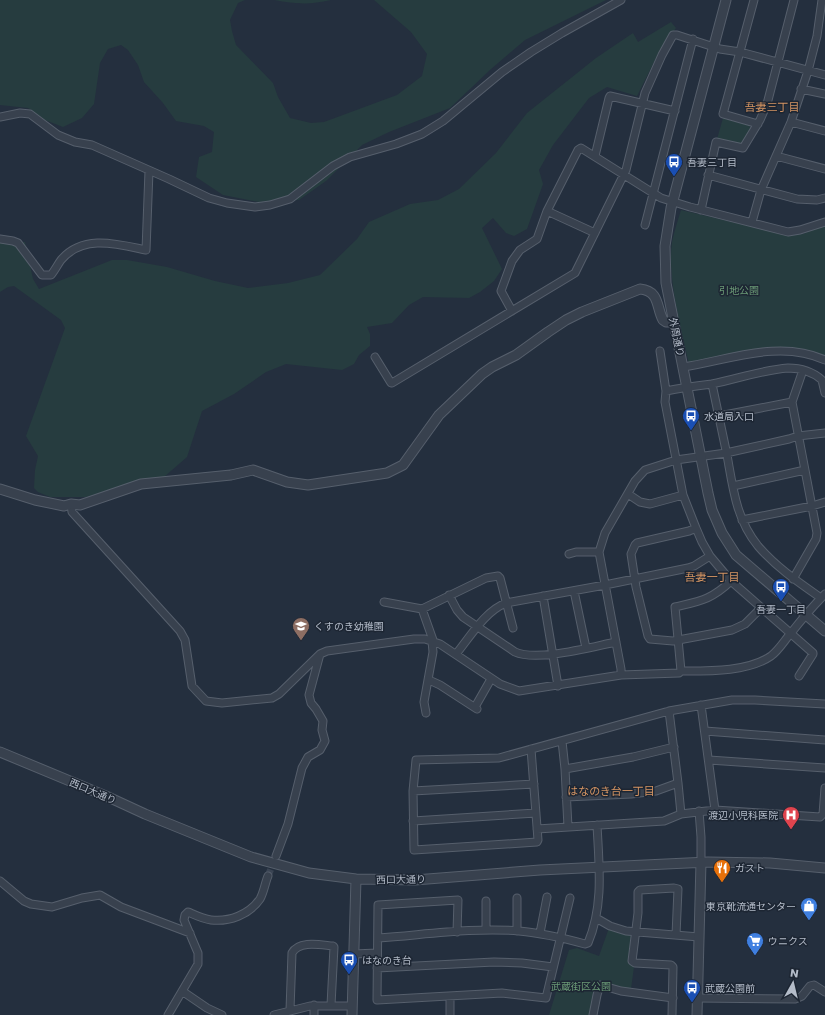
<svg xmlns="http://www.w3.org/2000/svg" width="825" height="1015" font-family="Poppins,'Noto Sans JP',sans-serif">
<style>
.green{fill:#263c3f}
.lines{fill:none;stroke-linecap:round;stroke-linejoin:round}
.minor-tunnel{stroke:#3a4453;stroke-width:7;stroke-dasharray:7 3.5;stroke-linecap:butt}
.minor-casing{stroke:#565f6c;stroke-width:9}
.tertiary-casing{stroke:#565f6c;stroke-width:11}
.minor{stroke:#38414e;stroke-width:7}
.tertiary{stroke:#38414e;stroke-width:9}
.labels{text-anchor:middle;stroke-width:3;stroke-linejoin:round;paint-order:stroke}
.poi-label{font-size:10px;fill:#b4bcc9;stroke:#1d2633;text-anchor:start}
.park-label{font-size:10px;fill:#6b9a76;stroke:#1d2633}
.street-label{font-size:10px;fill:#b4bcc9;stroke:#1d2633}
.neighbourhood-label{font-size:11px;fill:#d59563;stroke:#1d2633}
</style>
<rect width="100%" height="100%" fill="#242f3e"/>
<path class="green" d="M 0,0 L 245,0 L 238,3 L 230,20 L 232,31 L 236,45 L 273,83 L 278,97 L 290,118 L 311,123 L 324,122 L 397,95 L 422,76 L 427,54 L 411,32 L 374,0 L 606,0 L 525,40 L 491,69 L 450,108 L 389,132 L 362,145 L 326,181 L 299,200 L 259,202 L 223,195 L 196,177 L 199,157 L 212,152 L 214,132 L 204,126 L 176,121 L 163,103 L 144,82 L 138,65 L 128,50 L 121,45 L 108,49 L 100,63 L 94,104 L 82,118 L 63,127 L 45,120 L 28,108 L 0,105 Z
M 274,0 L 331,0 C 309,5 296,4 274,0 Z
M 671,22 L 676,28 L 655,60 L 637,96 L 607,87 L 589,98 L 553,145 L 539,170 L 543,184 L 527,229 L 514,236 L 506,233 L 493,218 L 482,228 L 502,269 L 494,281 L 480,292 L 469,298 L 423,297 L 409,305 L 392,323 L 367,327 L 370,334 L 370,346 L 359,355 L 354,364 L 342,370 L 286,364 L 266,372 L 234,394 L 202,411 L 187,457 L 164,477 L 141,480 L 86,497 L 50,497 L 38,492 L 34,488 L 35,470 L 38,456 L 26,436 L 65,328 L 61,320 L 14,286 L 8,287 L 0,292 L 0,243 L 2,241 L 25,242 L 33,279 L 39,289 L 112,260 L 127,260 L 167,267 L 215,281 L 248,288 L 288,283 L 320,275 L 357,239 L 369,222 L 410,204 L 438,200 L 459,189 L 496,153 L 527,113 L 596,58 L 633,33 L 638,42 Z
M 723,118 L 748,124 L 751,129 L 742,144 L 739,145 L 717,139 Z
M 681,210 L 787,235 L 803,234 L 825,225 L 825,357 L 798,348 L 776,348 L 689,364 C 681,327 667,279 672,242 C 674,232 678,220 681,210 Z
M 609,928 L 638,937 L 631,989 L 629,991 L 604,985 L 595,1015 L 549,1015 L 569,950 L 577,948 L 599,956 Z"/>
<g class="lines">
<path class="minor-tunnel" d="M 268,876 L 275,859"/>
<defs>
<path id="minor" d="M 754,0 L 723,114 L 758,124
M 801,89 L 825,94
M 0,117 L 20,113 L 30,114 L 58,135 L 75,142 L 92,145 L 169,179 L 209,198 L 227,203 L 255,207 L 270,205 L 290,199 L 333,166 L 350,157 L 396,144 L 422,134 L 443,121 L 502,72 L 531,52 L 562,33 L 621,0
M 791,122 L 825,131
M 595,156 L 609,98 L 610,96 L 675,111
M 776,156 L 825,169
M 708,175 L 797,199 L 817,200 L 825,198
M 701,210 L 716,142 L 743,148 L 760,120 L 767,104 L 794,0
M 547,211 L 595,233
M 752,222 L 761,190 L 791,122 L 808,71 L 817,36 L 822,0
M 645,225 L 693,39
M 0,239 L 13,241 L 18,243 L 42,275 L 51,275 C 55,270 58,264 61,260 C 83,234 117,244 146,250 L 149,171
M 512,311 L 501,291 L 512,261 L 520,250 L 537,239 L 547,211 L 578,150 L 581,148 L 661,198 L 690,207 L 788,232 L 800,230 L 825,222
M 660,351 L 666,391 L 665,402 L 683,495 L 696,528 L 702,542 L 710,556 L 731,581 L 813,653 L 813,654 L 799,676
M 375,357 L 391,383 L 392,383 L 575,273 L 626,170 L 645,93 L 662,55 L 673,35 L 677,35 L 720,49 L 740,52 L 825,75
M 683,367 C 729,360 780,339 825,360
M 712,384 C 717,407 722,431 727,455 C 733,488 736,519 758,546 C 776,567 798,582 821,598
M 666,391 C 681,388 696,386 712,384 C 737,379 762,370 788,368 C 800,368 813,372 822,380 L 825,393
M 719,416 L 792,402
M 733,486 L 805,470
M 628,494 L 640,502 L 650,504 L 683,495
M 71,504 L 72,512 L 180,631 L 185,640 L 192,686 L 206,701 L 222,703 L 272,698 L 279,694 L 320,654 L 327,651 L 414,639 L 425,639 L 440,644 L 500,684 L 519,691 L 621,675 L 679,673 L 681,671 C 708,671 748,672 771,656 C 779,650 784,641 791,633 C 802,619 813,606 825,594
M 742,520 L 812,506 L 825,502
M 696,528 L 689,531 L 637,543 L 635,545 L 631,554 L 636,587 L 648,636 L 650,639 L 673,641 L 732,630 L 745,624 L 761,608
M 569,554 L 576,552 L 599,552
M 793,579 L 816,539 L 817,533 L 792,402 L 803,370
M 574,591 L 586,648
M 449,595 L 457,610 L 463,617 L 515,652 C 537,662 591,647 616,642
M 543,596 L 558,686
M 384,602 L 422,609 L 486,578 L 498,576 L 500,578 L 513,628
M 422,609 L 433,640 L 432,641 L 433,652 L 424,702 L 426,713
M 456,654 C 470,637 485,611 506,603 L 605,585 L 688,568 L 694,566 L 710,556
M 681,671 L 675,607 C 700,601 711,600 731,581
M 621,675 L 621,669 L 599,552 L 605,533 L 635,481 L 645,470 L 676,460 L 726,453 L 789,439 L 798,436 L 825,433
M 429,680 L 440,685 L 477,709
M 701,705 L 715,810
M 475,707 L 491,679
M 669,711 L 678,783 L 681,814
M 705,731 L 825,740
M 562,741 L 565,769 L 568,827
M 531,749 L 538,840 L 537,842 L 414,850 L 413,791 L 416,760 L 499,758 L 669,711 L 732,700 L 755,700 L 825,704
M 709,760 L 825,768
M 565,769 L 633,757 L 674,747
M 413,791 L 534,784
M 566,797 L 631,794 L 656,791 L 678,783
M 699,811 L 701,837 L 701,862
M 413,821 L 536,813
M 537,829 L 664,821 L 681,814 L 715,810 L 820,817 L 823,814 L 825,788
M 276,856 L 288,824 L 302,768 L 308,757 L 320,750 L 325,741 L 322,730 L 323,721 L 316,709 L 311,703 L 309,695 L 320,654
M 0,881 L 24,901 L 31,904 L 52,907 L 82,898 L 100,895 L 121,907 L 190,933
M 486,901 L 486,930
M 596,918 L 610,926 L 626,931 L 699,937
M 517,931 L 517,898
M 457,932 L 458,900 L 378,905 L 377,1000 L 502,993 L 546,998 L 570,898
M 540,933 L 547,897
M 378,938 C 423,935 474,927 519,931 C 542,933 563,938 585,944 L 588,943 C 604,905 599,865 597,825
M 354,954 L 377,953
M 377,968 L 494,962 L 522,963 L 553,967
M 182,991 L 207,1008 L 222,1015
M 697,998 L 795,999 L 802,996 L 810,986 L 814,985 L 825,992
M 290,1010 L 292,953 C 299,940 321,945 333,946 L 334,947 L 331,1005
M 168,1015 L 198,964 L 198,953 L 184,920 L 185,915 L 188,912 C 195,915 203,919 211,920 C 229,922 249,915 260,899 C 264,892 265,883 268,876
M 274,1015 L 310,1006 L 352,1006
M 314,1015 L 314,1005
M 450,1015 L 450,996
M 593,1015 L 597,995 L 600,985 L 621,991 L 673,998
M 672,1015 L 673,967 L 671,965 L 635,963 L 632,961 L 638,913 L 638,892 L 640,890 L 674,888 L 678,889 L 676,935"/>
<path id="tertiary" d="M 726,0 L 671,208 L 665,246 L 666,283 L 708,493 L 712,510 L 722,533 L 736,555 L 825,631
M 0,489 L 35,500 L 64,506 L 71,504 L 80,505 L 141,484 L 231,475 L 253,470 L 287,482 L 308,485 L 387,473 L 403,465 L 439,415 L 482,374 L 492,367 L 516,355 L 548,332 L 566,320 L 582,312 L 640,289 C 660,291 656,307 663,320 L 666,322 L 674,322
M 0,752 L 106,796 L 145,814 L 251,857 L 309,873 L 356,879 L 415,880 L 540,870 L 708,862 L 770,863 L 825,868
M 352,1015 L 356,879
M 697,1015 L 701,862"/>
</defs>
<use href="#minor" class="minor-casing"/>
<use href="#tertiary" class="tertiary-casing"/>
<use href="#minor" class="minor"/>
<use href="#tertiary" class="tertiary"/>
</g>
<defs>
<symbol id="bus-pin" viewBox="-11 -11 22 30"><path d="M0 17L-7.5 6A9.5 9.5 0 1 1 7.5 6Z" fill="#1a4fb4" stroke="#1d2633"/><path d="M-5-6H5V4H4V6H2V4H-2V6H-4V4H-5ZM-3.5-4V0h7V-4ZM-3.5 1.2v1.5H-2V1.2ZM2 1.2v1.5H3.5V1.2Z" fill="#fff"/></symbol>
<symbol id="school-pin" viewBox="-11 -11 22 30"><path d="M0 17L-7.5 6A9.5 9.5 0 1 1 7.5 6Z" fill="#8d6e63" stroke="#1d2633"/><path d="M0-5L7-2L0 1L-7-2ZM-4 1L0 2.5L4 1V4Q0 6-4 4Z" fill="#fff"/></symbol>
<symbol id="hospital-pin" viewBox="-11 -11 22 30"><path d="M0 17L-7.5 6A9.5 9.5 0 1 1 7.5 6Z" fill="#e0444e" stroke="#1d2633"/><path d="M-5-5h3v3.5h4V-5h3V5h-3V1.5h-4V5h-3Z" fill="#fff"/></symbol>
<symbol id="restaurant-pin" viewBox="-11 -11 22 30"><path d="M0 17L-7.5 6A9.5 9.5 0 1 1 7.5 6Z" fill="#e8710a" stroke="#1d2633"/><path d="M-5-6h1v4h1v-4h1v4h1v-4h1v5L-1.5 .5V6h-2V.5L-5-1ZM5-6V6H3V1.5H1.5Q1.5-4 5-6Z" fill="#fff"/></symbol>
<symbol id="shop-pin" viewBox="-11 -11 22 30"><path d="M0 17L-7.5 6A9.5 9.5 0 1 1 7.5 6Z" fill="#3f7fe0" stroke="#1d2633"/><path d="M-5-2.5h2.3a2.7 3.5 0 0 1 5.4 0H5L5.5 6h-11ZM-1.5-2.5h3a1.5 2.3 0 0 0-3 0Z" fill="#fff"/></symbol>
<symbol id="supermarket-pin" viewBox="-11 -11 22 30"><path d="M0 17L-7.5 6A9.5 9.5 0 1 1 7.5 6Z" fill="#3f7fe0" stroke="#1d2633"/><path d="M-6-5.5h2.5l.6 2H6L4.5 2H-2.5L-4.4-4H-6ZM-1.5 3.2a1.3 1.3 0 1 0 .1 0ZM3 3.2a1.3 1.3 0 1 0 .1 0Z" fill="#fff"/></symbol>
</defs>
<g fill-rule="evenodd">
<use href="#bus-pin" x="664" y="152" width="20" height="27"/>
<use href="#bus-pin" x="681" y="406" width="20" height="27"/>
<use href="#bus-pin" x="771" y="577" width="20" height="27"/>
<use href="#school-pin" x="291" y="616" width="20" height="27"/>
<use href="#hospital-pin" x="781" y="805" width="20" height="27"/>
<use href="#restaurant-pin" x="712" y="858" width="20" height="27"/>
<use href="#shop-pin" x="799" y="896" width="20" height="27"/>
<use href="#supermarket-pin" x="745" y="931" width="20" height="27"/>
<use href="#bus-pin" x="339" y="950" width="20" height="27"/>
<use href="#bus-pin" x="682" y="978" width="20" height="27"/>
</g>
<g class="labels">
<g class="poi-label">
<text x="687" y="166">吾妻三丁目</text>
<text x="704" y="420">水道局入口</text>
<text x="781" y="613" text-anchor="middle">吾妻一丁目</text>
<text x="314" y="630">くすのき幼稚園</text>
<text x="778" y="819" text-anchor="end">渡辺小児科医院</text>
<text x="735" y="872">ガスト</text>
<text x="796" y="910" text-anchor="end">東京靴流通センター</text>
<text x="768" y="945">ウニクス</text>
<text x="362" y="964">はなのき台</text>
<text x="705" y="992">武蔵公園前</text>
</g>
<g class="park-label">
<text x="739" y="294">引地公園</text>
<text x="581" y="990">武蔵街区公園</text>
</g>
<g class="street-label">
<text transform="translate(677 337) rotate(78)" y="4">外周通り</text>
<text transform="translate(93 791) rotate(23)" y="4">西口大通り</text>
<text transform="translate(401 879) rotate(-1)" y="4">西口大通り</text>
</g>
<g class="neighbourhood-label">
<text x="772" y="111">吾妻三丁目</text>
<text x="712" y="581">吾妻一丁目</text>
<text x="611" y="795">はなのき台一丁目</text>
</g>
</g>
<g transform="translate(793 983) rotate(8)" stroke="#1d2633" stroke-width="3" paint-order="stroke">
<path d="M0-3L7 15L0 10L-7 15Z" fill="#b4bcc9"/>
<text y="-6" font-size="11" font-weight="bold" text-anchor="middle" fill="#b4bcc9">N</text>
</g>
</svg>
